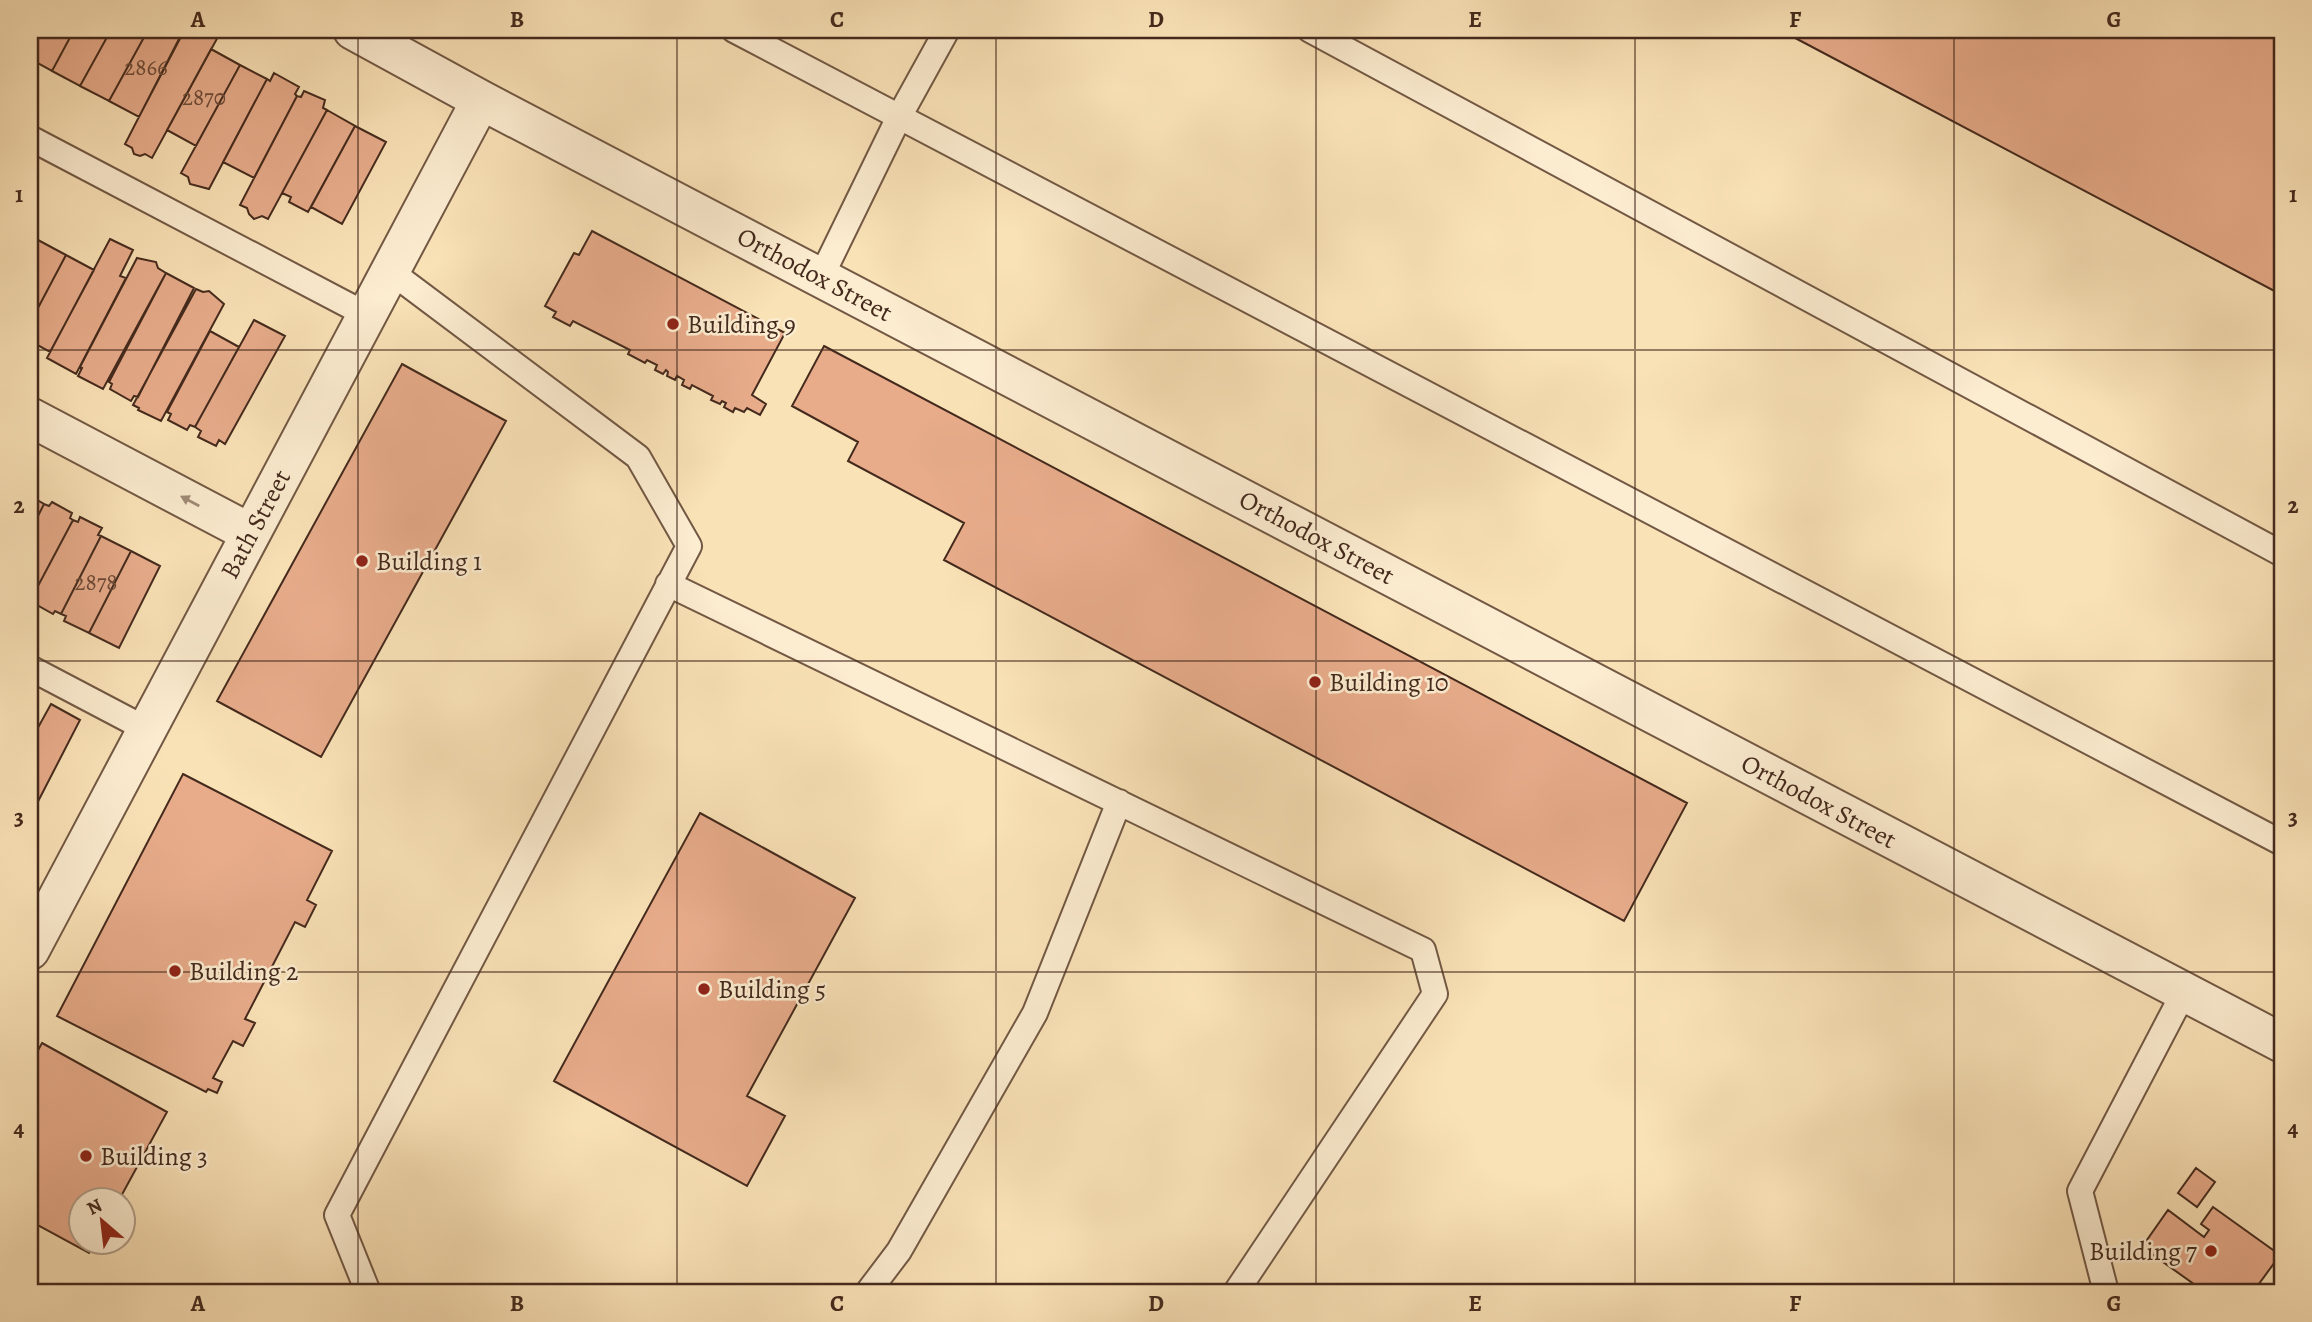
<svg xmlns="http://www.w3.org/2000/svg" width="2312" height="1322" font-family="Alegreya,serif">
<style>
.building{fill:#e8ac8b;stroke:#442a1d;stroke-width:2}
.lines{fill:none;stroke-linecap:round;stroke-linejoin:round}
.service-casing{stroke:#725844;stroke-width:28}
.minor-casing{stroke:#725844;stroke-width:42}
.service{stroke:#fcecd0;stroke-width:24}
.minor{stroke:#fcecd0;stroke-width:38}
.oneway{fill:#a08b76}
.grid{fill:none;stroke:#442a1d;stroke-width:2;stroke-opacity:0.55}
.poi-dot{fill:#8f2418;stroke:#fcecd0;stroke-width:2.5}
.labels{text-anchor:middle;stroke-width:5;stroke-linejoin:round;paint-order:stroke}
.number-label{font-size:23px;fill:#6d4a38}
.street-label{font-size:26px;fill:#442a1d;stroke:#fcecd0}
.poi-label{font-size:26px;fill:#442a1d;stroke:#fcecd0;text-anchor:start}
.neatline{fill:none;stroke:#442a1d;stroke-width:2.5}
.grid-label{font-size:23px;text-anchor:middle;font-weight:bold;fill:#442a1d}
</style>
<rect width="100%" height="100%" fill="#fae2b7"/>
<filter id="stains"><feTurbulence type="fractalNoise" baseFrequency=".00286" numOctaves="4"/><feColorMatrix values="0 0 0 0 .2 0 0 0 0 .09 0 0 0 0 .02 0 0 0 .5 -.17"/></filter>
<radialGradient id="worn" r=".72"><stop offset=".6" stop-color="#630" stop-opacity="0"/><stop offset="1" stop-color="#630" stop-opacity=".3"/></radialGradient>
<path class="building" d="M 37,30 L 74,30 L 52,71 L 30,59 L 30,44 Z
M 74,30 L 111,30 L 80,86 L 52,71 Z
M 111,30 L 148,30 L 109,101 L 80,86 Z
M 148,30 L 184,31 L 139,117 L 109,101 Z
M 197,30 L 210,30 L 219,35 L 152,158 L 145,154 L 140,156 L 134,154 L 132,148 L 125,144 L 182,33 L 192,38 Z
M 1780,30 L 2282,30 L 2282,295 Z
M 211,49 L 240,65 L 196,146 L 167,130 Z
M 240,65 L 267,79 L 209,189 L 190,184 L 188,177 L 181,173 Z
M 274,73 L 299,87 L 295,94 L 297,96 L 254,178 L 223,162 L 267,79 L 270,81 Z
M 304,91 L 325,100 L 323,108 L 327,110 L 268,219 L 262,216 L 254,219 L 249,214 L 247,208 L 240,205 L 297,96 L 301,97 Z
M 327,110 L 355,126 L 308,212 L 289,202 L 291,197 L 282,193 Z
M 355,126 L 386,142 L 342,224 L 311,207 Z
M 592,231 L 785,333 L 752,395 L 766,404 L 760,415 L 747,408 L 744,412 L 735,408 L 733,412 L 724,407 L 726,403 L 722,401 L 720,404 L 711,400 L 713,396 L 692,385 L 690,389 L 682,385 L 684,380 L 677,376 L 675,380 L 667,376 L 668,372 L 666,370 L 663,374 L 655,370 L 657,365 L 647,360 L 645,363 L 628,354 L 630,350 L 573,321 L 570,326 L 553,317 L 556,312 L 545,306 L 574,253 L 579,255 Z
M 110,239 L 133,250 L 120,276 L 126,278 L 76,374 L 47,358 Z
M 38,240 L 66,255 L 30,323 L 30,256 Z
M 66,255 L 94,270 L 50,352 L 30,341 L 30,323 Z
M 137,258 L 156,262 L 158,268 L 166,273 L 103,389 L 78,376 L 82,368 L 80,367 Z
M 166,273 L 194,288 L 138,397 L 134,396 L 131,401 L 110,389 L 112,384 L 109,382 Z
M 196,289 L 203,292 L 209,291 L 224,304 L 161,421 L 138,410 L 139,408 L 133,405 Z
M 254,320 L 285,336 L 225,444 L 219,440 L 216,446 L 198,437 L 201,431 L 195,427 Z
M 210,331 L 239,347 L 195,427 L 190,425 L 187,430 L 168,420 L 171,414 L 167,412 Z
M 824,346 L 1687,803 L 1624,921 L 944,560 L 964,523 L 848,461 L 858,442 L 792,406 Z
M 402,364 L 506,421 L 321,757 L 217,701 Z
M 30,496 L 44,504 L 30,532 Z
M 52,502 L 72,513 L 70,518 L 73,520 L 30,601 L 30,532 L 44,504 L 49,506 Z
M 80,517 L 102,528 L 98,535 L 101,536 L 61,614 L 55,611 L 53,614 L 30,601 L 73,520 L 78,522 Z
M 101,536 L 131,551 L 89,633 L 64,621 L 66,616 L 61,614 Z
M 131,551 L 160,566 L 119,648 L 89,633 Z
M 51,704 L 80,720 L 30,817 L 30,742 Z
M 183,774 L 332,851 L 307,900 L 316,905 L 305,927 L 295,922 L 245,1019 L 255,1023 L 243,1046 L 233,1041 L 213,1078 L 222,1082 L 217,1093 L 208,1089 L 206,1092 L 57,1016 Z
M 700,813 L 855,898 L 747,1096 L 785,1116 L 747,1186 L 554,1081 Z
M 42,1043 L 167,1112 L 119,1200 L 80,1200 L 80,1242 L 95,1242 L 89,1253 L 30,1221 L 30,1065 Z
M 2196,1168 L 2215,1182 L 2197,1207 L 2178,1193 Z
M 2213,1207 L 2280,1255 L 2253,1292 L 2205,1292 L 2142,1247 L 2168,1210 L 2204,1237 L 2209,1230 L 2201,1224 Z"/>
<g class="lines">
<defs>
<path id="service" d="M 734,30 L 2282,843
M 1310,30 L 2282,554
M 30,138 L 367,315
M 821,277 L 899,117 L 947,30
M 668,584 L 1423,950 L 1435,994 L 1236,1292
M 30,668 L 146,729
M 368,1292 L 337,1215 L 689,546 L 638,457 L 390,271
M 868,1292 L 899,1251 L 1035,1013 L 1119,802
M 2106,1292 L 2080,1191 L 2184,992"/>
<path id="minor" d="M 353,30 L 481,100 L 2282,1043
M 30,417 L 250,533
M 30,950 L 481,100"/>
</defs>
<use href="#service" class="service-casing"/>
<use href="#minor" class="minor-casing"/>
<use href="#service" class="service"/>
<use href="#minor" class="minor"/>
</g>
<defs><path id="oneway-solid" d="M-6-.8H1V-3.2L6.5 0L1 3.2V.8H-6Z" transform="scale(1.75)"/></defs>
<use class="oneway" href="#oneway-solid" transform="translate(190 501) rotate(-152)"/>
<path class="grid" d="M 358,30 L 358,1292M 677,30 L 677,1292M 996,30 L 996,1292M 1316,30 L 1316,1292M 1635,30 L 1635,1292M 1954,30 L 1954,1292M 30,350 L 2282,350M 30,661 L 2282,661M 30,972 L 2282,972"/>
<g class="poi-dot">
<circle cx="673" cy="324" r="7"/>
<circle cx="362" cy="561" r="7"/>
<circle cx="1315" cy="682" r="7"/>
<circle cx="175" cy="971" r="7"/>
<circle cx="704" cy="989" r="7"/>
<circle cx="86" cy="1156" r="7"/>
<circle cx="2211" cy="1251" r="7"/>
</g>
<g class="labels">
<g class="number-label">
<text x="146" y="75">2866</text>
<text x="204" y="105">2870</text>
<text x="96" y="590">2878</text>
</g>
<g class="street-label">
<text transform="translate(815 274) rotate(28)" y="9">Orthodox Street</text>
<text transform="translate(255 524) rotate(-62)" y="9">Bath Street</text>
<text transform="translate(1317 537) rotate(28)" y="9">Orthodox Street</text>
<text transform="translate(1819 801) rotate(28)" y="9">Orthodox Street</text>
</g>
<g class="poi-label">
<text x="687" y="333">Building 9</text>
<text x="376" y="570">Building 1</text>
<text x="1329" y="691">Building 10</text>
<text x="189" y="980">Building 2</text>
<text x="718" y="998">Building 5</text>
<text x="100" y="1165">Building 3</text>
<text x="2197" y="1260" text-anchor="end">Building 7</text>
</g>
</g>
<rect width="2312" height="1322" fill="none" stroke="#fae2b7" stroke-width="77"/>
<g transform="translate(102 1221) rotate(332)"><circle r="33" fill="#fcecd0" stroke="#b29e88" stroke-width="2"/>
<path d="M0-5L12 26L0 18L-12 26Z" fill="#8f2418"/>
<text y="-10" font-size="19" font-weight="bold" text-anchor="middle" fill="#442a1d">N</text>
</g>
<rect x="38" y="38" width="2236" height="1246" class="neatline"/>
<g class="grid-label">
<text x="198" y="27">A</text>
<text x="517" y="27">B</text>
<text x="837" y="27">C</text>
<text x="1156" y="27">D</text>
<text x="1475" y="27">E</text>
<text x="1795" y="27">F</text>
<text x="2114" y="27">G</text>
<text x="19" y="202">1</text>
<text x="2293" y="202">1</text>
<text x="19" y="513">2</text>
<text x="2293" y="513">2</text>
<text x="19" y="825">3</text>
<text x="2293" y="825">3</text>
<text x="19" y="1136">4</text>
<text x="2293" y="1136">4</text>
<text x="198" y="1311">A</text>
<text x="517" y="1311">B</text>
<text x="837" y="1311">C</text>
<text x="1156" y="1311">D</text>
<text x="1475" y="1311">E</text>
<text x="1795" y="1311">F</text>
<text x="2114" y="1311">G</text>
</g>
<rect width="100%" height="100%" filter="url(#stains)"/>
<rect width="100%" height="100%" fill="url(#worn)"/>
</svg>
